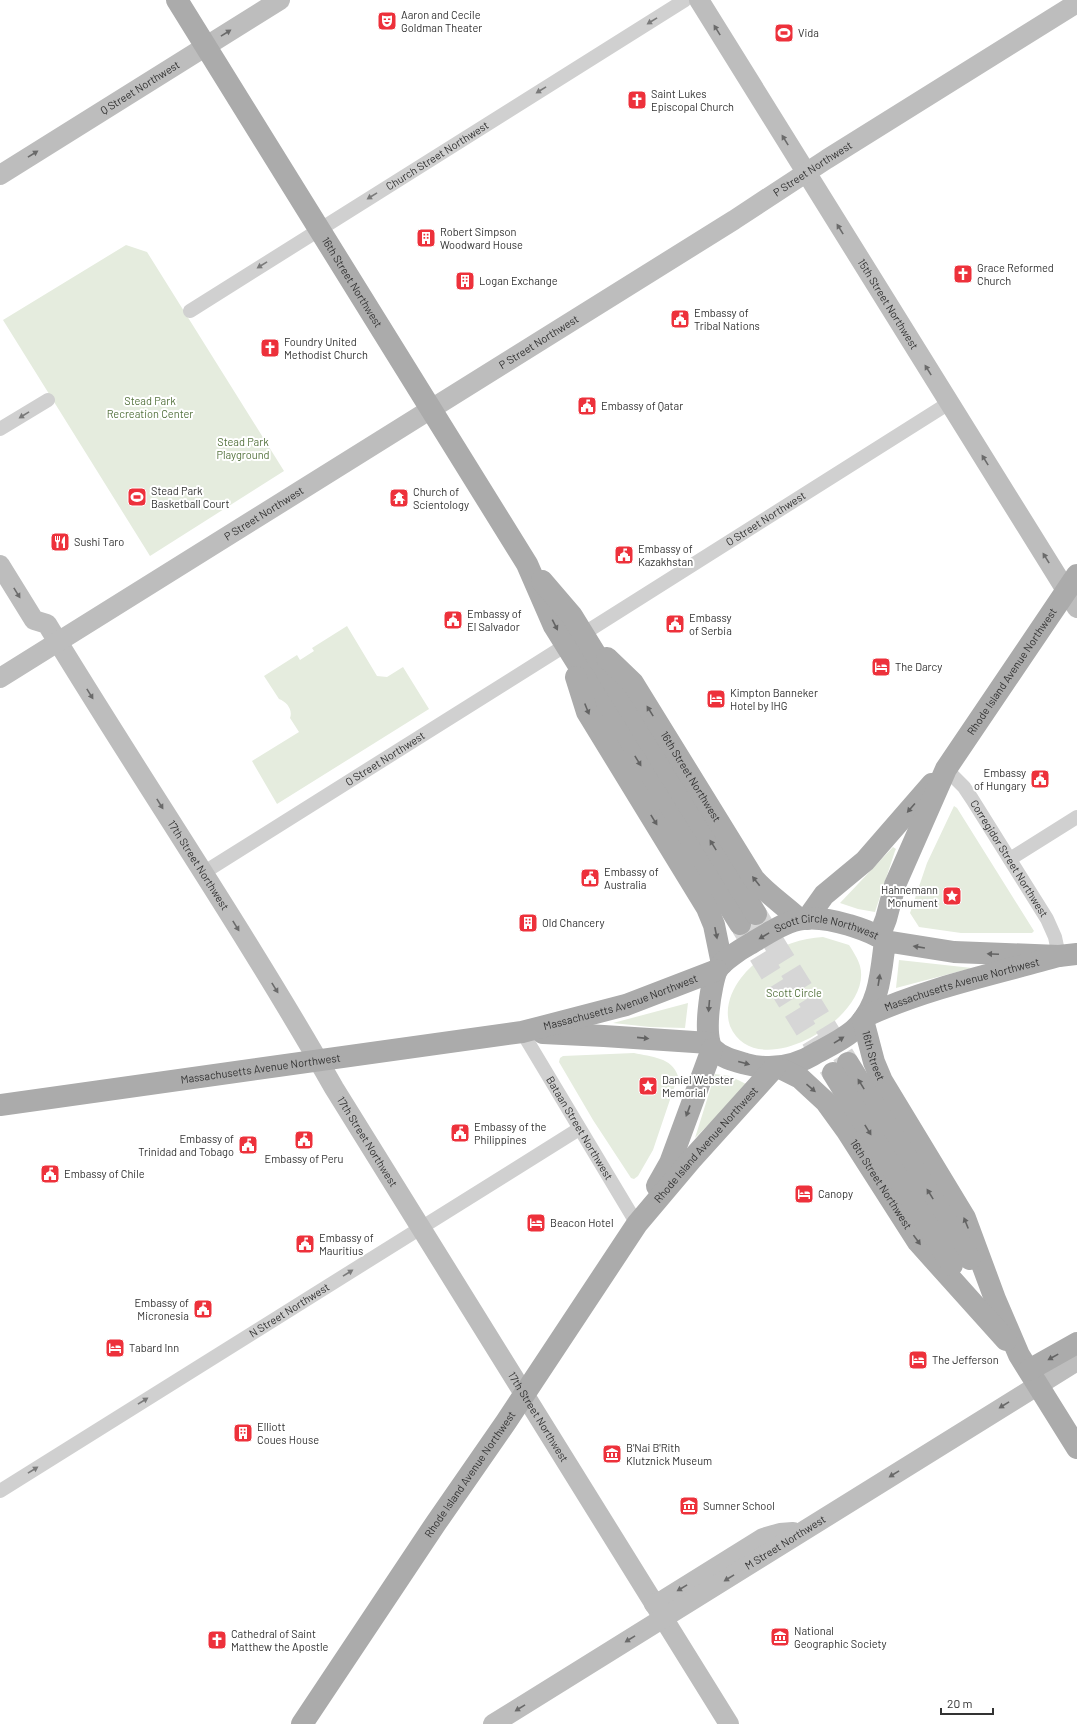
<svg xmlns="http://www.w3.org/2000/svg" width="1077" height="1724" font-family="Barlow,sans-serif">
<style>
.green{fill:#e5ecde}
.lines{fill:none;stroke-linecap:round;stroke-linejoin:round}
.primary-tunnel{stroke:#d6d6d6;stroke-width:22;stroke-dasharray:22 11;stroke-linecap:butt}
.street{stroke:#d0d0d0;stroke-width:14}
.secondary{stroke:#bdbdbd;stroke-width:20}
.primary{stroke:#ababab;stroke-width:22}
.oneway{fill:#7a7a7a}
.oneway2{fill:#6a6a6a}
.oneway3{fill:#636363}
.labels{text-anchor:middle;stroke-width:4;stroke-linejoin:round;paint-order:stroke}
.poi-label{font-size:11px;fill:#333;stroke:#fff;text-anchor:start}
.street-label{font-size:11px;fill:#333;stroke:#fff}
.park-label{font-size:11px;fill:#54723d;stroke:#fff}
</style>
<rect width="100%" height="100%" fill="#fff"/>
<path class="green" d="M 126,245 L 147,252 L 284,471 L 150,556 L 3,320 Z
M 347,626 L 377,676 L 387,677 L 403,667 L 429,709 L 277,804 L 252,761 L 299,732 L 290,718 C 293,710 287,702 279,699 L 264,676 L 297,655 L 300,660 L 314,651 L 312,648 Z
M 954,806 L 957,808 L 1034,931 L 1032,933 L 961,933 L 919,927 L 910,913 L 927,863 Z
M 893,847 L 896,849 L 895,851 L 875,912 L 858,909 L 840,903 Z
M 823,937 L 849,945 C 853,951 858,959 860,966 C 874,1017 756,1087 730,1026 C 724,1009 731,991 741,978 C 761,952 793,939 823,937 Z
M 899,960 L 972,968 L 896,988 Z
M 688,1003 L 685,1028 L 650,1027 L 613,1023 Z
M 634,1053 C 651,1057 672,1057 678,1076 L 653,1150 L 638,1176 L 634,1179 L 631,1178 L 593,1120 L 559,1062 L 560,1058 L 563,1056 Z
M 715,1074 L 730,1076 L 748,1085 L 695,1138 Z"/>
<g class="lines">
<path class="primary-tunnel" d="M 756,914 L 848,1063
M 742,927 L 833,1073"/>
<g class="street">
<path id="s1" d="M 190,311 L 685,0"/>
<path d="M 0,429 L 48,400"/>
<path id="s2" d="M 583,634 L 949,403"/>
<path id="s3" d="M 946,769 L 964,787 L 972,799 L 1047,919 L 1055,937 L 1059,956"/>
<path d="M 1010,859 L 1077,817"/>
<path id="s4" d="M 203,873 L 566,645"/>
<path id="s5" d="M 522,1032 L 637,1224"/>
<path id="s6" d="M 0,1491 L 579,1129"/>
</g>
<g class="secondary">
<path id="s7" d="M 699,0 L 1077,608"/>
<path id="s8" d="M 0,175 L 280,0"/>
<path id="s9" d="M 0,565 L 34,620 L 47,624 C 141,779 244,930 334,1088 L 729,1724"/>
<path id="s10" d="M 0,678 L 734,220 L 827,159 L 1077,3"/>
<path d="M 654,1604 L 665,1599 L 763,1538 L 780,1533 L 793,1532"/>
<path id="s11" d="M 493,1724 L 1077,1361"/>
</g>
<g class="primary">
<path id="s12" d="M 177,0 L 527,564 L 554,626 L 740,924"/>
<path d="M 542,581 L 572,616 L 756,914"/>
<path id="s13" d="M 607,658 L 633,683 L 754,879 C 767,894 784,905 799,919"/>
<path d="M 576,677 L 587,712 L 707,908 L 714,925 L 722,964"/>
<path d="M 807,919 L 824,895 L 865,861 L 932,784"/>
<path id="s14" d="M 879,937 L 886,919 L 895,885 L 946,769 L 1077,575"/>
<path id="s15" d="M 885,941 C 881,971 880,1005 856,1028 C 846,1038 831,1045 818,1052 C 796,1066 772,1071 746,1064 C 735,1061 722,1058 713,1049 C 702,1039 711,983 717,970 C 722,961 741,949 750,944 C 790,920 802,911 849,925 C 861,929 875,933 885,941 L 954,952 L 1059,956"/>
<path id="s16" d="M 866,1016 C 927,988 994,974 1059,956 L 1077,954"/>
<path id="s17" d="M 863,1020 L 874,1062 L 882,1081 L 965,1218 L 995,1299 L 1019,1355 L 1077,1448"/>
<path d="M 543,1033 L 604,1036 L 709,1043"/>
<path d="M 848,1063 L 970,1259"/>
<path id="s18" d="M 778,1067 L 800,1078 L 826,1102 L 847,1131 L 918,1242 L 1006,1340"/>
<path d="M 833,1073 L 952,1265"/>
<path id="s19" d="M 0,1105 L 522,1032 L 626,1005 L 717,970"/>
<path d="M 657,1186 L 670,1163 L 712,1049"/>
<path d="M 1029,1370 L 1077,1343"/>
<path id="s20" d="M 302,1724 L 436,1523 L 506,1422 L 637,1224 L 691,1160 L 775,1067"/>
</g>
</g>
<defs><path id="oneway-solid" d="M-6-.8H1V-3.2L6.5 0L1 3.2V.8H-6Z"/></defs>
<g class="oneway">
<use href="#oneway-solid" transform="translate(652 21) rotate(148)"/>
<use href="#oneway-solid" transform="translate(541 90) rotate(148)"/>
<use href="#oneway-solid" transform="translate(372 196) rotate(148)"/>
<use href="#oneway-solid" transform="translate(262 265) rotate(148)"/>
<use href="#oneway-solid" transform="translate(24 415) rotate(148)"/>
<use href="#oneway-solid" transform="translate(348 1273) rotate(-32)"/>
<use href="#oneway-solid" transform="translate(143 1401) rotate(-32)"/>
<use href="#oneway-solid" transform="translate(33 1470) rotate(-32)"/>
</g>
<g class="oneway2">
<use href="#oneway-solid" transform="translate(717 30) rotate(-122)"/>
<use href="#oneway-solid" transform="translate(226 33) rotate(-32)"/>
<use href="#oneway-solid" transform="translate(785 140) rotate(-122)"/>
<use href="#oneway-solid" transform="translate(33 154) rotate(-32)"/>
<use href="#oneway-solid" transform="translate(840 229) rotate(-122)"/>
<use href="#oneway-solid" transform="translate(928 370) rotate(-122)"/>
<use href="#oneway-solid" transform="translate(985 460) rotate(-122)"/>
<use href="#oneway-solid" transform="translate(1046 558) rotate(-122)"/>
<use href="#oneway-solid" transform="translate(17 593) rotate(58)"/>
<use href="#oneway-solid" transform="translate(90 694) rotate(58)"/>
<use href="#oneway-solid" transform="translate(160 804) rotate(58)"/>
<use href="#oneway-solid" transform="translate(236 926) rotate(58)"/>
<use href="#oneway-solid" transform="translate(275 988) rotate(58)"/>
<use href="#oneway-solid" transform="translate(1004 1405) rotate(148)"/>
<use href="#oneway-solid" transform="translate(894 1474) rotate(148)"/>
<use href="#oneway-solid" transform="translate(729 1578) rotate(148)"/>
<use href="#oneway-solid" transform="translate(682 1588) rotate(149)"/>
<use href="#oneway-solid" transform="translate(630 1639) rotate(148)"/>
<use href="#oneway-solid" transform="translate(520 1708) rotate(148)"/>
</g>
<g class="oneway3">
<use href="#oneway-solid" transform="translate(555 625) rotate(63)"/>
<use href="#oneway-solid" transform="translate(587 709) rotate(68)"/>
<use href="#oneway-solid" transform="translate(650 711) rotate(-122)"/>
<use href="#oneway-solid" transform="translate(638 761) rotate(58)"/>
<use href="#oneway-solid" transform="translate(911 808) rotate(131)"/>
<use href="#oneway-solid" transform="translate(654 820) rotate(58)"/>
<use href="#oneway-solid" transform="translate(713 845) rotate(-122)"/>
<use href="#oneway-solid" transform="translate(756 881) rotate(-128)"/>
<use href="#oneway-solid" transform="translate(716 933) rotate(79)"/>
<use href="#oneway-solid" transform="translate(764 936) rotate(149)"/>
<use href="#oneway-solid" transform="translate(919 947) rotate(-171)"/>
<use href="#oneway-solid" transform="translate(993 954) rotate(-178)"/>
<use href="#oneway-solid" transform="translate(879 980) rotate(-81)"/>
<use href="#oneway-solid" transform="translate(709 1006) rotate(95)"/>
<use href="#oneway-solid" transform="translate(643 1038) rotate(6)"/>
<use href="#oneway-solid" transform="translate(839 1040) rotate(-32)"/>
<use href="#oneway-solid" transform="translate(744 1063) rotate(15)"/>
<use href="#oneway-solid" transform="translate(861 1084) rotate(-122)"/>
<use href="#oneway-solid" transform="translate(811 1088) rotate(41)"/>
<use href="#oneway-solid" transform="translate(688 1111) rotate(110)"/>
<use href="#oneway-solid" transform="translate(868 1130) rotate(58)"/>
<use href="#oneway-solid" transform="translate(930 1194) rotate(-122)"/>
<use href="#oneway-solid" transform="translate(966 1223) rotate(-112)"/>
<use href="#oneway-solid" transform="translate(917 1240) rotate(54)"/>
<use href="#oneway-solid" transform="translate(1053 1357) rotate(151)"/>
</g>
<defs>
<symbol id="theatre-square" viewBox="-11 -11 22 22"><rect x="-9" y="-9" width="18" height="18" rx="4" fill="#ed313b" stroke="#fff"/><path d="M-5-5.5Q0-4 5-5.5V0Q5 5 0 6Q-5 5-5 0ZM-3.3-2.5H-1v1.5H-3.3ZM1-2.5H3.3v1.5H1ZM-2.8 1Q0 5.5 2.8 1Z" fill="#fff"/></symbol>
<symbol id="stadium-square" viewBox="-11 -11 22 22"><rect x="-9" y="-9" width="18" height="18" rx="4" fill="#ed313b" stroke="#fff"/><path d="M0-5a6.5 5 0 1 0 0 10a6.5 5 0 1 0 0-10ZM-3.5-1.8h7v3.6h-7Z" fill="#fff"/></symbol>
<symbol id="church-square" viewBox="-11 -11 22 22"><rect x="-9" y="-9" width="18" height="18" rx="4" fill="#ed313b" stroke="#fff"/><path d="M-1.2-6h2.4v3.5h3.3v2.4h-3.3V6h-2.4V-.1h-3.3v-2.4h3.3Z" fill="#fff"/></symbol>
<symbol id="building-square" viewBox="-11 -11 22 22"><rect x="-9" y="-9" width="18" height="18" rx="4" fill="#ed313b" stroke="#fff"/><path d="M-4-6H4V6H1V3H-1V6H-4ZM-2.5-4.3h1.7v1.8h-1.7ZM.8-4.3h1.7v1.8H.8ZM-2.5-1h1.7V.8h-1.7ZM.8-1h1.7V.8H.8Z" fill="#fff"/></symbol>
<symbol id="civic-square" viewBox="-11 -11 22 22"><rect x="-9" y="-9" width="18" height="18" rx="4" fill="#ed313b" stroke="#fff"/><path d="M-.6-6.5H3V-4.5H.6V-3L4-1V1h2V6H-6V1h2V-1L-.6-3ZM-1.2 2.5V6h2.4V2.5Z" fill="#fff"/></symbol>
<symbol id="temple-square" viewBox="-11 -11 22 22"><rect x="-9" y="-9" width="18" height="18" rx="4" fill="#ed313b" stroke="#fff"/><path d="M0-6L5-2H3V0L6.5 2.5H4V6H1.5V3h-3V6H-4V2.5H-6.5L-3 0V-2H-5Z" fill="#fff"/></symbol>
<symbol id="restaurant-square" viewBox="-11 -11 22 22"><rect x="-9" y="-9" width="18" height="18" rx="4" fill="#ed313b" stroke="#fff"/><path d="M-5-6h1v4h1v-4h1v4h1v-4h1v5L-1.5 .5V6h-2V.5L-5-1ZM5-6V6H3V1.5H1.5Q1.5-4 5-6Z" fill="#fff"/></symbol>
<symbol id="hotel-square" viewBox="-11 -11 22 22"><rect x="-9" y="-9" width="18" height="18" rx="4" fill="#ed313b" stroke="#fff"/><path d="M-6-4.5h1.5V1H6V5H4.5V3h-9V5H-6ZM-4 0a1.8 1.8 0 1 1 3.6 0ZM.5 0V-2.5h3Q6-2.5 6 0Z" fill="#fff"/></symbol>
<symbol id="sight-square" viewBox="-11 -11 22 22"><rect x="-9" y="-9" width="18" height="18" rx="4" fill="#ed313b" stroke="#fff"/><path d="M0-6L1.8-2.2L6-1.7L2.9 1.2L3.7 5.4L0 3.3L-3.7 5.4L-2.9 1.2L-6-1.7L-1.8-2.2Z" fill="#fff"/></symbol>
<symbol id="museum-square" viewBox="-11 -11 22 22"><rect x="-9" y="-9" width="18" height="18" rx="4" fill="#ed313b" stroke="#fff"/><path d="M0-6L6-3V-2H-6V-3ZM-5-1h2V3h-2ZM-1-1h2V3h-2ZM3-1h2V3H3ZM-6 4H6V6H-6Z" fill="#fff"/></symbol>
</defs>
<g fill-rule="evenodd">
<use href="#theatre-square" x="376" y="10" width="22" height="22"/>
<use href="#stadium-square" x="773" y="22" width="22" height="22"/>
<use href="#church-square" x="626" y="89" width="22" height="22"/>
<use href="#building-square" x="415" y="227" width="22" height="22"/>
<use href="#church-square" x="952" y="263" width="22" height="22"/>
<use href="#building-square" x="454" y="270" width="22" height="22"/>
<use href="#civic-square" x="669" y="308" width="22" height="22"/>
<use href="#church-square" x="259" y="337" width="22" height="22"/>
<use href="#civic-square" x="576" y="395" width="22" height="22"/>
<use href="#stadium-square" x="126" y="486" width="22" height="22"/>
<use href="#temple-square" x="388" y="487" width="22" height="22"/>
<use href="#restaurant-square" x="49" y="531" width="22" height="22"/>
<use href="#civic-square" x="613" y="544" width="22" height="22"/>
<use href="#civic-square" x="442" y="609" width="22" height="22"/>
<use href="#civic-square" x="664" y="613" width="22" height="22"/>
<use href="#hotel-square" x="870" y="656" width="22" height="22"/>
<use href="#hotel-square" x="705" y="688" width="22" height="22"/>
<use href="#civic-square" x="1029" y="768" width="22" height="22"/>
<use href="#civic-square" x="579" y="867" width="22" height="22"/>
<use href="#sight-square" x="941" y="885" width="22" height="22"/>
<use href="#building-square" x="517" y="912" width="22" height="22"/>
<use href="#sight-square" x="637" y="1075" width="22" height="22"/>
<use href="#civic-square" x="449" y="1122" width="22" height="22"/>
<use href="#civic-square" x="293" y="1129" width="22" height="22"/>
<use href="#civic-square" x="237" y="1134" width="22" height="22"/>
<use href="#civic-square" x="39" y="1163" width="22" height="22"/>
<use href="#hotel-square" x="793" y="1183" width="22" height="22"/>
<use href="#hotel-square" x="525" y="1212" width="22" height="22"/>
<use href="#civic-square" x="294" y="1233" width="22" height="22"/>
<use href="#civic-square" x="192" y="1298" width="22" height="22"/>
<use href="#hotel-square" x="104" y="1337" width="22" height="22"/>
<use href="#hotel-square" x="907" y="1349" width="22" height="22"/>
<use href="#building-square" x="232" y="1422" width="22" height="22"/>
<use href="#museum-square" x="601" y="1443" width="22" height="22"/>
<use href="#museum-square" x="678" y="1495" width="22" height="22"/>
<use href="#museum-square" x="769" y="1626" width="22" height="22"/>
<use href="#church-square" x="206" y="1629" width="22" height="22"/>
</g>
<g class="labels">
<g class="poi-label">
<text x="401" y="19">Aaron and Cecile<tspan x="401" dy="13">Goldman Theater</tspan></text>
<text x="798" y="37">Vida</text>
<text x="651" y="98">Saint Lukes<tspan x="651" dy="13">Episcopal Church</tspan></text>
<text x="440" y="236">Robert Simpson<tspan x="440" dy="13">Woodward House</tspan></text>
<text x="977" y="272">Grace Reformed<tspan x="977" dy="13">Church</tspan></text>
<text x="479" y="285">Logan Exchange</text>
<text x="694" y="317">Embassy of<tspan x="694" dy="13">Tribal Nations</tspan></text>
<text x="284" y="346">Foundry United<tspan x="284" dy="13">Methodist Church</tspan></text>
<text x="601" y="410">Embassy of Qatar</text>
<text x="151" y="495">Stead Park<tspan x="151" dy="13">Basketball Court</tspan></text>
<text x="413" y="496">Church of<tspan x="413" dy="13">Scientology</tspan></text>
<text x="74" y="546">Sushi Taro</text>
<text x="638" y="553">Embassy of<tspan x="638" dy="13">Kazakhstan</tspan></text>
<text x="467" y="618">Embassy of<tspan x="467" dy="13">El Salvador</tspan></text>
<text x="689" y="622">Embassy<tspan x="689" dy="13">of Serbia</tspan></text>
<text x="895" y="671">The Darcy</text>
<text x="730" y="697">Kimpton Banneker<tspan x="730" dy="13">Hotel by IHG</tspan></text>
<text x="1026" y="777" text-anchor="end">Embassy<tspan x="1026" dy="13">of Hungary</tspan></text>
<text x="604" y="876">Embassy of<tspan x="604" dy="13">Australia</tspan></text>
<text x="938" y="894" text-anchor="end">Hahnemann<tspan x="938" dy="13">Monument</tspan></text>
<text x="542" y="927">Old Chancery</text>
<text x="662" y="1084">Daniel Webster<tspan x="662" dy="13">Memorial</tspan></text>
<text x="474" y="1131">Embassy of the<tspan x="474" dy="13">Philippines</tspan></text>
<text x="234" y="1143" text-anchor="end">Embassy of<tspan x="234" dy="13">Trinidad and Tobago</tspan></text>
<text x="304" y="1163" text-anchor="middle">Embassy of Peru</text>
<text x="64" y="1178">Embassy of Chile</text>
<text x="818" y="1198">Canopy</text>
<text x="550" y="1227">Beacon Hotel</text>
<text x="319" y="1242">Embassy of<tspan x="319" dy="13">Mauritius</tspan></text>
<text x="189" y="1307" text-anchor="end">Embassy of<tspan x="189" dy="13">Micronesia</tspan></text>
<text x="129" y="1352">Tabard Inn</text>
<text x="932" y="1364">The Jefferson</text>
<text x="257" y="1431">Elliott<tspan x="257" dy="13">Coues House</tspan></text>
<text x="626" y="1452">B'Nai B'Rith<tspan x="626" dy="13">Klutznick Museum</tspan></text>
<text x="703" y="1510">Sumner School</text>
<text x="794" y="1635">National<tspan x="794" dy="13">Geographic Society</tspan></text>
<text x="231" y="1638">Cathedral of Saint<tspan x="231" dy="13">Matthew the Apostle</tspan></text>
</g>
<g class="street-label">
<text dy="4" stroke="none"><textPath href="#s8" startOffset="165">Q Street Northwest</textPath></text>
<text dy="4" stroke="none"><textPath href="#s1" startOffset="292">Church Street Northwest</textPath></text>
<text dy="4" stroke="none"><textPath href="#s10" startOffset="959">P Street Northwest</textPath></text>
<text dy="4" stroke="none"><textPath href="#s12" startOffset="332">16th Street Northwest</textPath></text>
<text dy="4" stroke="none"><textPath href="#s7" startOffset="358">15th Street Northwest</textPath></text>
<text dy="4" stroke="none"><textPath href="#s10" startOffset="635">P Street Northwest</textPath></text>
<text dy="4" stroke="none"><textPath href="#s10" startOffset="311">P Street Northwest</textPath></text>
<text dy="4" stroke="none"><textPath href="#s2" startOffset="216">O Street Northwest</textPath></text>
<text dy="4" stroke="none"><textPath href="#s14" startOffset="299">Rhode Island Avenue Northwest</textPath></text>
<text dy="4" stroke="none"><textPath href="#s4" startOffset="215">O Street Northwest</textPath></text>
<text dy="4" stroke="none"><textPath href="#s13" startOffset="146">16th Street Northwest</textPath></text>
<text dy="4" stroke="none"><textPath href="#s3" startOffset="110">Corregidor Street Northwest</textPath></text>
<text dy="4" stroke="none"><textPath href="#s9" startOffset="363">17th Street Northwest</textPath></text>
<text dy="4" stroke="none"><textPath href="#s15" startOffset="457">Scott Circle Northwest</textPath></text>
<text dy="4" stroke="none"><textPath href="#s16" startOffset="101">Massachusetts Avenue Northwest</textPath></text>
<text dy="4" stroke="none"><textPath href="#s19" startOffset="630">Massachusetts Avenue Northwest</textPath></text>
<text dy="4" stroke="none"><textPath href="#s17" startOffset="37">16th Street</textPath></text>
<text dy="4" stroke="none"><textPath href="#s19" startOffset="263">Massachusetts Avenue Northwest</textPath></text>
<text dy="4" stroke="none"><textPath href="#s5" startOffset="112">Bataan Street Northwest</textPath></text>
<text dy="4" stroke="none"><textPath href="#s9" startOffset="687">17th Street Northwest</textPath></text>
<text dy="4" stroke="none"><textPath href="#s20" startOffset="707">Rhode Island Avenue Northwest</textPath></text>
<text dy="4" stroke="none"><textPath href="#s18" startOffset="159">16th Street Northwest</textPath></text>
<text dy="4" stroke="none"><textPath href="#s6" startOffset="341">N Street Northwest</textPath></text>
<text dy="4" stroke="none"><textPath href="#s9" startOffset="1011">17th Street Northwest</textPath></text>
<text dy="4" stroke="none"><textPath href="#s20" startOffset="301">Rhode Island Avenue Northwest</textPath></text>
<text dy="4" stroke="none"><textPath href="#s11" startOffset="344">M Street Northwest</textPath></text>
</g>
<g class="park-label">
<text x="150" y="405">Stead Park<tspan x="150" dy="13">Recreation Center</tspan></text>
<text x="243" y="446">Stead Park<tspan x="243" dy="13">Playground</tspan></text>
<text x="794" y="997">Scott Circle</text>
</g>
</g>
<path d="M941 1708v6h52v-6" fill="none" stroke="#333333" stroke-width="2"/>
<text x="947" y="1708" font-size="12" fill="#333333" stroke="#ffffff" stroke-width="3" paint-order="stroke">20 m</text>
</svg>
